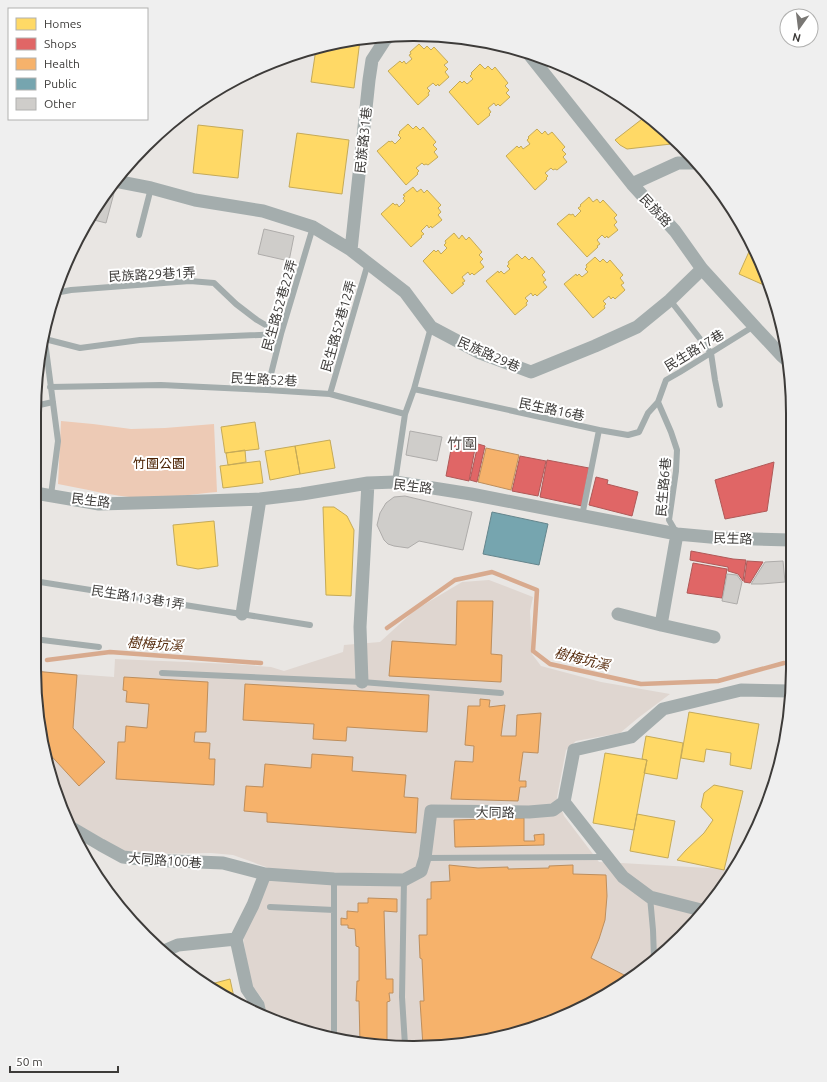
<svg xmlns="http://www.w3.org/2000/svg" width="827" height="1082" font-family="Ubuntu,'Noto Sans TC',sans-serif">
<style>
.built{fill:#dfd6d0}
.green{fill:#edcab5}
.homes{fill:#ffd966;stroke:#c5aa58}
.shops{fill:#e06666;stroke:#af5958}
.health{fill:#f6b26b;stroke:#be8e5c}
.public{fill:#76a5af;stroke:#65858c}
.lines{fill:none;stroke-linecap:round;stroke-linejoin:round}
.stream{stroke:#d8aa8e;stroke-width:4.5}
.building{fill:#cfcdca;stroke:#aeacaa}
.service{stroke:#a4adad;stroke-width:6}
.minor{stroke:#a4adad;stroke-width:13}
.labels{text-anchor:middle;stroke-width:4;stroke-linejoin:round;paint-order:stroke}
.street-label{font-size:13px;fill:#3d3b39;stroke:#fff}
.park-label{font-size:13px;fill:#4b2203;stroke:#fff}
.water-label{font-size:14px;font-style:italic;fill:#5a3012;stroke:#fff}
.quarter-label{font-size:15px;fill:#5a5451;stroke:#fff}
.rim{fill:none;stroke:#3d3b39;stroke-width:2}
</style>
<rect width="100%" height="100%" fill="#e9e6e3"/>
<path class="built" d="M 489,580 L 533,597 L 530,611 L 532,654 L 541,666 L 601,682 L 670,694 L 638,718 L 620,733 L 576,741 L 566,750 L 557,797 L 564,816 L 599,862 L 621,863 L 726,869 L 725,880 L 726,881 L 699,919 L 625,984 L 536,1028 L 439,1047 L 339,1041 L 266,1016 L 263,1000 L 251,984 L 243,938 L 267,884 L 266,867 L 233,855 L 211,853 L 141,854 L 123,851 L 74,822 L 61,800 L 47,767 L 34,671 L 114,677 L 115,659 L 233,664 L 271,667 L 284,671 L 343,652 L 344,645 L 380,642 L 415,610 L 462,582 Z"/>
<path class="green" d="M 61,421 L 93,424 L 131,429 L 165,428 L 214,424 L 217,492 C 192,494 165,499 140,498 C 112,496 85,489 58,484 Z"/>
<path class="homes" d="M 358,39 L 360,40 L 354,88 L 311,82 L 316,49 L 339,41 Z
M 419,44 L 424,49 L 427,46 L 431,50 L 434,47 L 448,62 L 444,65 L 448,69 L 445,72 L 449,77 L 439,86 L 438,84 L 436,86 L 433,83 L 427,88 L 430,91 L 428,93 L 429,95 L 418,105 L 388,71 L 400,61 L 402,63 L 404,61 L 406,64 L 412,59 L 409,55 L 411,54 L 410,52 Z
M 480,64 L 485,69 L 488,66 L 492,70 L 495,67 L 508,83 L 505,86 L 509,90 L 506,93 L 510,97 L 500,106 L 498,104 L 496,106 L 494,103 L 488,108 L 491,112 L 489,114 L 490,115 L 478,125 L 449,92 L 460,81 L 462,83 L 464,81 L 467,84 L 473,79 L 470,76 L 472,74 L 471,73 Z
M 646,116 L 680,143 L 627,149 L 620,145 L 615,140 Z
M 408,124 L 413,129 L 416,126 L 420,130 L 423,127 L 436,142 L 433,145 L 437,149 L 434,152 L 438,157 L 428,165 L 426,164 L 424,165 L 422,163 L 416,168 L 419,171 L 417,173 L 418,174 L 406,185 L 377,151 L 389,141 L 390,142 L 392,141 L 395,144 L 401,138 L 398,135 L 400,133 L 399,132 Z
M 198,125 L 243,130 L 238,178 L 193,173 Z
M 537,129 L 542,134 L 545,131 L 548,135 L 552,132 L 565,147 L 562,150 L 566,154 L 563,157 L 567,162 L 557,170 L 555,169 L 553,170 L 551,168 L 545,173 L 548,176 L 546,178 L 547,179 L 535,190 L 506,156 L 517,146 L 519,148 L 521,146 L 523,149 L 530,144 L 527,140 L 529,138 L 528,137 Z
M 297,133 L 349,140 L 342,194 L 289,187 Z
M 413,187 L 417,192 L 421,189 L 424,193 L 427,190 L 441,205 L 438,208 L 441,212 L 438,215 L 442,220 L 432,228 L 431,226 L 429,228 L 427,225 L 421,231 L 424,234 L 421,236 L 422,237 L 411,247 L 381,214 L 393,203 L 395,205 L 397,204 L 399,207 L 405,201 L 403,198 L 405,196 L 403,195 Z
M 589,197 L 593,202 L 597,199 L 600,203 L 603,200 L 617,215 L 614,218 L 617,222 L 614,225 L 618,230 L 608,238 L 607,236 L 605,238 L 602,235 L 597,240 L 600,244 L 597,246 L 598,247 L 587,257 L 557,224 L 569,214 L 571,215 L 573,214 L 575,217 L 581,211 L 578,208 L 581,206 L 580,205 Z
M 454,233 L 459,239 L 462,235 L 466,240 L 469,237 L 482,252 L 479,255 L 483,259 L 480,262 L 484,267 L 474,275 L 472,273 L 470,275 L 468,272 L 462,277 L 465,281 L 462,283 L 464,284 L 452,294 L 423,261 L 434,250 L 436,252 L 438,250 L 441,254 L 447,248 L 444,245 L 446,243 L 445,241 Z
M 752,245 L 764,268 L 768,282 L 766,286 L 739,274 Z
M 517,254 L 522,259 L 525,256 L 529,260 L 532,257 L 545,272 L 542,275 L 546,280 L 543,282 L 547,287 L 537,296 L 535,294 L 533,296 L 531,293 L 525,298 L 528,301 L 526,303 L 527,305 L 515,315 L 486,281 L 498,271 L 499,273 L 501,271 L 504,274 L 510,269 L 507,266 L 509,264 L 508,262 Z
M 595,257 L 600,262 L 603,259 L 607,263 L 610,260 L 623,275 L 620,278 L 624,283 L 621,285 L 625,290 L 615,299 L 613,297 L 611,299 L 609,296 L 603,301 L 606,304 L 604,306 L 605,308 L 593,318 L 564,284 L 576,274 L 577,276 L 579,274 L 582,277 L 588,272 L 585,269 L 587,267 L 586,265 Z
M 255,422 L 259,449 L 225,453 L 221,427 Z
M 330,440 L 335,468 L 300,474 L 295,446 Z
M 295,446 L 300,474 L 270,480 L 265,451 Z
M 245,450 L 246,462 L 228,465 L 226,453 Z
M 260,461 L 263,483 L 223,488 L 220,466 Z
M 323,507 L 334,507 L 347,516 L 354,530 L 351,596 L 326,595 Z
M 214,521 L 218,566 L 198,569 L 177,565 L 173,525 Z
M 689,712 L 759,724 L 751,769 L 730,765 L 731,753 L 706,749 L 704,762 L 681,758 Z
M 646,736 L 683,743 L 677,779 L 644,773 L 647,760 L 642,759 Z
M 605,753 L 647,760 L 634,830 L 593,823 Z
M 714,785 L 743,791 L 724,870 L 677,860 L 686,850 L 704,833 L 713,820 L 701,807 L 704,793 Z
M 637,814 L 675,821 L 668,858 L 630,851 Z
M 230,979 L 235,1002 L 211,984 Z"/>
<path class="shops" d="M 453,439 L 476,443 L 469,481 L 446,476 Z
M 478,444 L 485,446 L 477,482 L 470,480 Z
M 520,456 L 546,461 L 538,496 L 512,491 Z
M 547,460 L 589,468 L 582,506 L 540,497 Z
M 774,462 L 767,511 L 725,519 L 715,480 Z
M 596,477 L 608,480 L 607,484 L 638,492 L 632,516 L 589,505 Z
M 691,551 L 733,559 L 746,560 L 743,581 L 738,574 L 728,571 L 728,567 L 690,560 Z
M 747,561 L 763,562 L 750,583 L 744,582 Z
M 693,563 L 727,569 L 722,598 L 687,593 Z"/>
<path class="health" d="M 486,448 L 519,455 L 511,490 L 478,482 Z
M 457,601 L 493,601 L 491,654 L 502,655 L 501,682 L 389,676 L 392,641 L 456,645 Z
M 34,671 L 77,675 L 73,728 L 105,762 L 79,786 L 45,749 Z
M 124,677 L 208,682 L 206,732 L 195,732 L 194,742 L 210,743 L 209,759 L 215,759 L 214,785 L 116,779 L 118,742 L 125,742 L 126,726 L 147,728 L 149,704 L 126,702 L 127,691 L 123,690 Z
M 245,684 L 429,695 L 427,732 L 347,727 L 346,741 L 313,739 L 314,724 L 243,720 Z
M 480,699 L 490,700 L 489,707 L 505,705 L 501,736 L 516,736 L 517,715 L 541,713 L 538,753 L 523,752 L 519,781 L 526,781 L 526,787 L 520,787 L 518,801 L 451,799 L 455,761 L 473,762 L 474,746 L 465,745 L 468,706 L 480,706 Z
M 312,754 L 353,757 L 352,771 L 406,775 L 404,797 L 418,798 L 416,833 L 267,822 L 267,813 L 244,811 L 246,786 L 263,787 L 265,764 L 311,768 Z
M 524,818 L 524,841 L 535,841 L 534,835 L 544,834 L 544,845 L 455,847 L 454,820 Z
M 449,865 L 478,868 L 508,867 L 508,869 L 549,868 L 549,866 L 573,865 L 573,874 L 606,875 L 607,896 L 605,920 L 599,939 L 591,958 L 628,977 L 623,985 L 536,1028 L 439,1047 L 423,1046 L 420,1001 L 424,1001 L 422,959 L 420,958 L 419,935 L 427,935 L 427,899 L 431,899 L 431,882 L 450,881 Z
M 368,898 L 397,899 L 397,912 L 384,911 L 386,979 L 393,979 L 393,993 L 389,993 L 390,1001 L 387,1002 L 387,1044 L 360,1042 L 359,1001 L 356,1001 L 357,981 L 359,981 L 359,947 L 356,946 L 355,929 L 348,928 L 348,925 L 341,925 L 341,918 L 347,919 L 347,911 L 358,912 L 358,903 L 368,903 Z"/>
<path class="public" d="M 492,512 L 548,524 L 539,565 L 483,554 Z"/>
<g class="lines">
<path class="stream" d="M 387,628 L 455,580 L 492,572 L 537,590 L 533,651 L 550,664 L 641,684 L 718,681 L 784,663
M 47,660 L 110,652 L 261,663"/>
</g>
<path class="building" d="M 107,191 L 114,193 L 106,223 L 90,219 Z
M 264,229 L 294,236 L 289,261 L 258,254 Z
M 410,431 L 442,437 L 437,461 L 406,455 Z
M 405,496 L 472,512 L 463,550 L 419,541 L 408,548 L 394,546 L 388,544 L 384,540 L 377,525 L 380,513 L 386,503 L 394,497 Z
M 783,561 L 785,582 L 762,584 L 751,584 L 765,562 Z
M 727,574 L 737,575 L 742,582 L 737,604 L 722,601 Z"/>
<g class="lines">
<path class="service" d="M 139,235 L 151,188
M 55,293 L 71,290 L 190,281 L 214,283 L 236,304 L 257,320 L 281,334
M 670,300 L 711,353 L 715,380 L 720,405
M 44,334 L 58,441 L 51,495
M 43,339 L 45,339 L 80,348 L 140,340 L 281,334
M 50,387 L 161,385 L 267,390 L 330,394 L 405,414 L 395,482
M 414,389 L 599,430 L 582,516
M 267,390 L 281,334 L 313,227
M 330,394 L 368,263
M 658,402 L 666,380 L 680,372 L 754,326
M 35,406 L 53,402
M 405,414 L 414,389 L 431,327
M 599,430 L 628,435 L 639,432 L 648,413 L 658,402 L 671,432 L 677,450 L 676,471 L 669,520 L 676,532
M 34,581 L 310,625
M 34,639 L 99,647
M 162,673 L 362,682 L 501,693
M 425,858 L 607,857
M 404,880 L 402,997 L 405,1045
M 650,897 L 653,930 L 654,958
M 270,907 L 334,910
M 334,1039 L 334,879"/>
<path class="minor" d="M 528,53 L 632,184 L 675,231 L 702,269 L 754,326 L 782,356 L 789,362
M 115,181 L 151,188 L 195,200 L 263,211 L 313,227 L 351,250 L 405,292 L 431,327 L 480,353 L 531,372 L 595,346 L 637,327 L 670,300 L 702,269
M 632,184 L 678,163 L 697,163
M 351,250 L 369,80 L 372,60 L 385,40 L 390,36
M 35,493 L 99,504 L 173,502 L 260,499 L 302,494 L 368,483 L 395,482 L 471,494 L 677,534 L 721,538 L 790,540
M 242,614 L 260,499
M 618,614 L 661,625 L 714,637
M 661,625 L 677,534
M 362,682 L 360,627 L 368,483
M 564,802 L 623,877 L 650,897 L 705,911
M 72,828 L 101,845 L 123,857 L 149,860 L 223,863 L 265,874 L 334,879 L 404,880 L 421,871 L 425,858 L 431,811 L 529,812 L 553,810 L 564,802 L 574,750 L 631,737 L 663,709 L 741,690 L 790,691
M 164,951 L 178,945 L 236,939
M 260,1014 L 258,1005 L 247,989 L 236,939 L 253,905 L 265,874"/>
</g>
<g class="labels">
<g class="street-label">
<text transform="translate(363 140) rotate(-84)" y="5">民族路31巷</text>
<text transform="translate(656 210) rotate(47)" y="5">民族路</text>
<text transform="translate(152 274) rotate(-3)" y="5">民族路29巷1弄</text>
<text transform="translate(279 305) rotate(-74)" y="5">民生路52巷22弄</text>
<text transform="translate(338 326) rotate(-74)" y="5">民生路52巷12弄</text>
<text transform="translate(694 350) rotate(-31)" y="5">民生路17巷</text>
<text transform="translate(489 354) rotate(24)" y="5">民族路29巷</text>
<text transform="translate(264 379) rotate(3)" y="5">民生路52巷</text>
<text transform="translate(552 409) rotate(12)" y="5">民生路16巷</text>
<text transform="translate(413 486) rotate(7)" y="5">民生路</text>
<text transform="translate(663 487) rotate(-85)" y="5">民生路6巷</text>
<text transform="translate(91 500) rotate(7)" y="5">民生路</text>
<text transform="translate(733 538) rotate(2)" y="5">民生路</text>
<text transform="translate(138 597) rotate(9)" y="5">民生路113巷1弄</text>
<text transform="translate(495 812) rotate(1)" y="5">大同路</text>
<text transform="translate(165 860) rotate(4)" y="5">大同路100巷</text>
</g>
<g class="park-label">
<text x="159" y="468">竹圍公園</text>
</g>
<g class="water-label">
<text transform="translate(155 644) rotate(4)" y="5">樹梅坑溪</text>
<text transform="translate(582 659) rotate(14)" y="5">樹梅坑溪</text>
</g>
<g class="quarter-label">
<text x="462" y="449">竹圍</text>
</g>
</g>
<path d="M0 0H827V1082H0ZM413 41H414A372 372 0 0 1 786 413V669A372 372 0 0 1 414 1041H413A372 372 0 0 1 41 669V413A372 372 0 0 1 413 41Z" fill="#efefef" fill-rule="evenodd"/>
<path class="rim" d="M413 41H414A372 372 0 0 1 786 413V669A372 372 0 0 1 414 1041H413A372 372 0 0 1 41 669V413A372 372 0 0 1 413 41Z"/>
<rect x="8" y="8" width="140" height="112" fill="#ffffff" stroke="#b1b1b0"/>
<rect x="16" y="18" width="20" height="12" fill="#ffd966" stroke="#b1b1b0"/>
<text x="44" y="28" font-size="12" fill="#3d3b39">Homes</text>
<rect x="16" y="38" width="20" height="12" fill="#e06666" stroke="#b1b1b0"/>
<text x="44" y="48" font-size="12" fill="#3d3b39">Shops</text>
<rect x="16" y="58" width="20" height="12" fill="#f6b26b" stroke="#b1b1b0"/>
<text x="44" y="68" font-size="12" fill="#3d3b39">Health</text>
<rect x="16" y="78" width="20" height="12" fill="#76a5af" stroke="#b1b1b0"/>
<text x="44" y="88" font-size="12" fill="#3d3b39">Public</text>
<rect x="16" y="98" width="20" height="12" fill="#cfcdca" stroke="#b1b1b0"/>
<text x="44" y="108" font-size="12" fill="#3d3b39">Other</text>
<g transform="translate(799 28) rotate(194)"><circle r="19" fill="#ffffff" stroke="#b1b1b0"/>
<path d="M0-3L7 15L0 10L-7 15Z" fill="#797774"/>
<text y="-6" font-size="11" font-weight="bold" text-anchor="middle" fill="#3d3b39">N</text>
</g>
<path d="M10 1066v6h108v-6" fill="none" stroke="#3d3b39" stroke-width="2"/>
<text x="16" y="1066" font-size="12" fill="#3d3b39" stroke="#ffffff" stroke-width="3" paint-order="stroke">50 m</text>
</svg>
